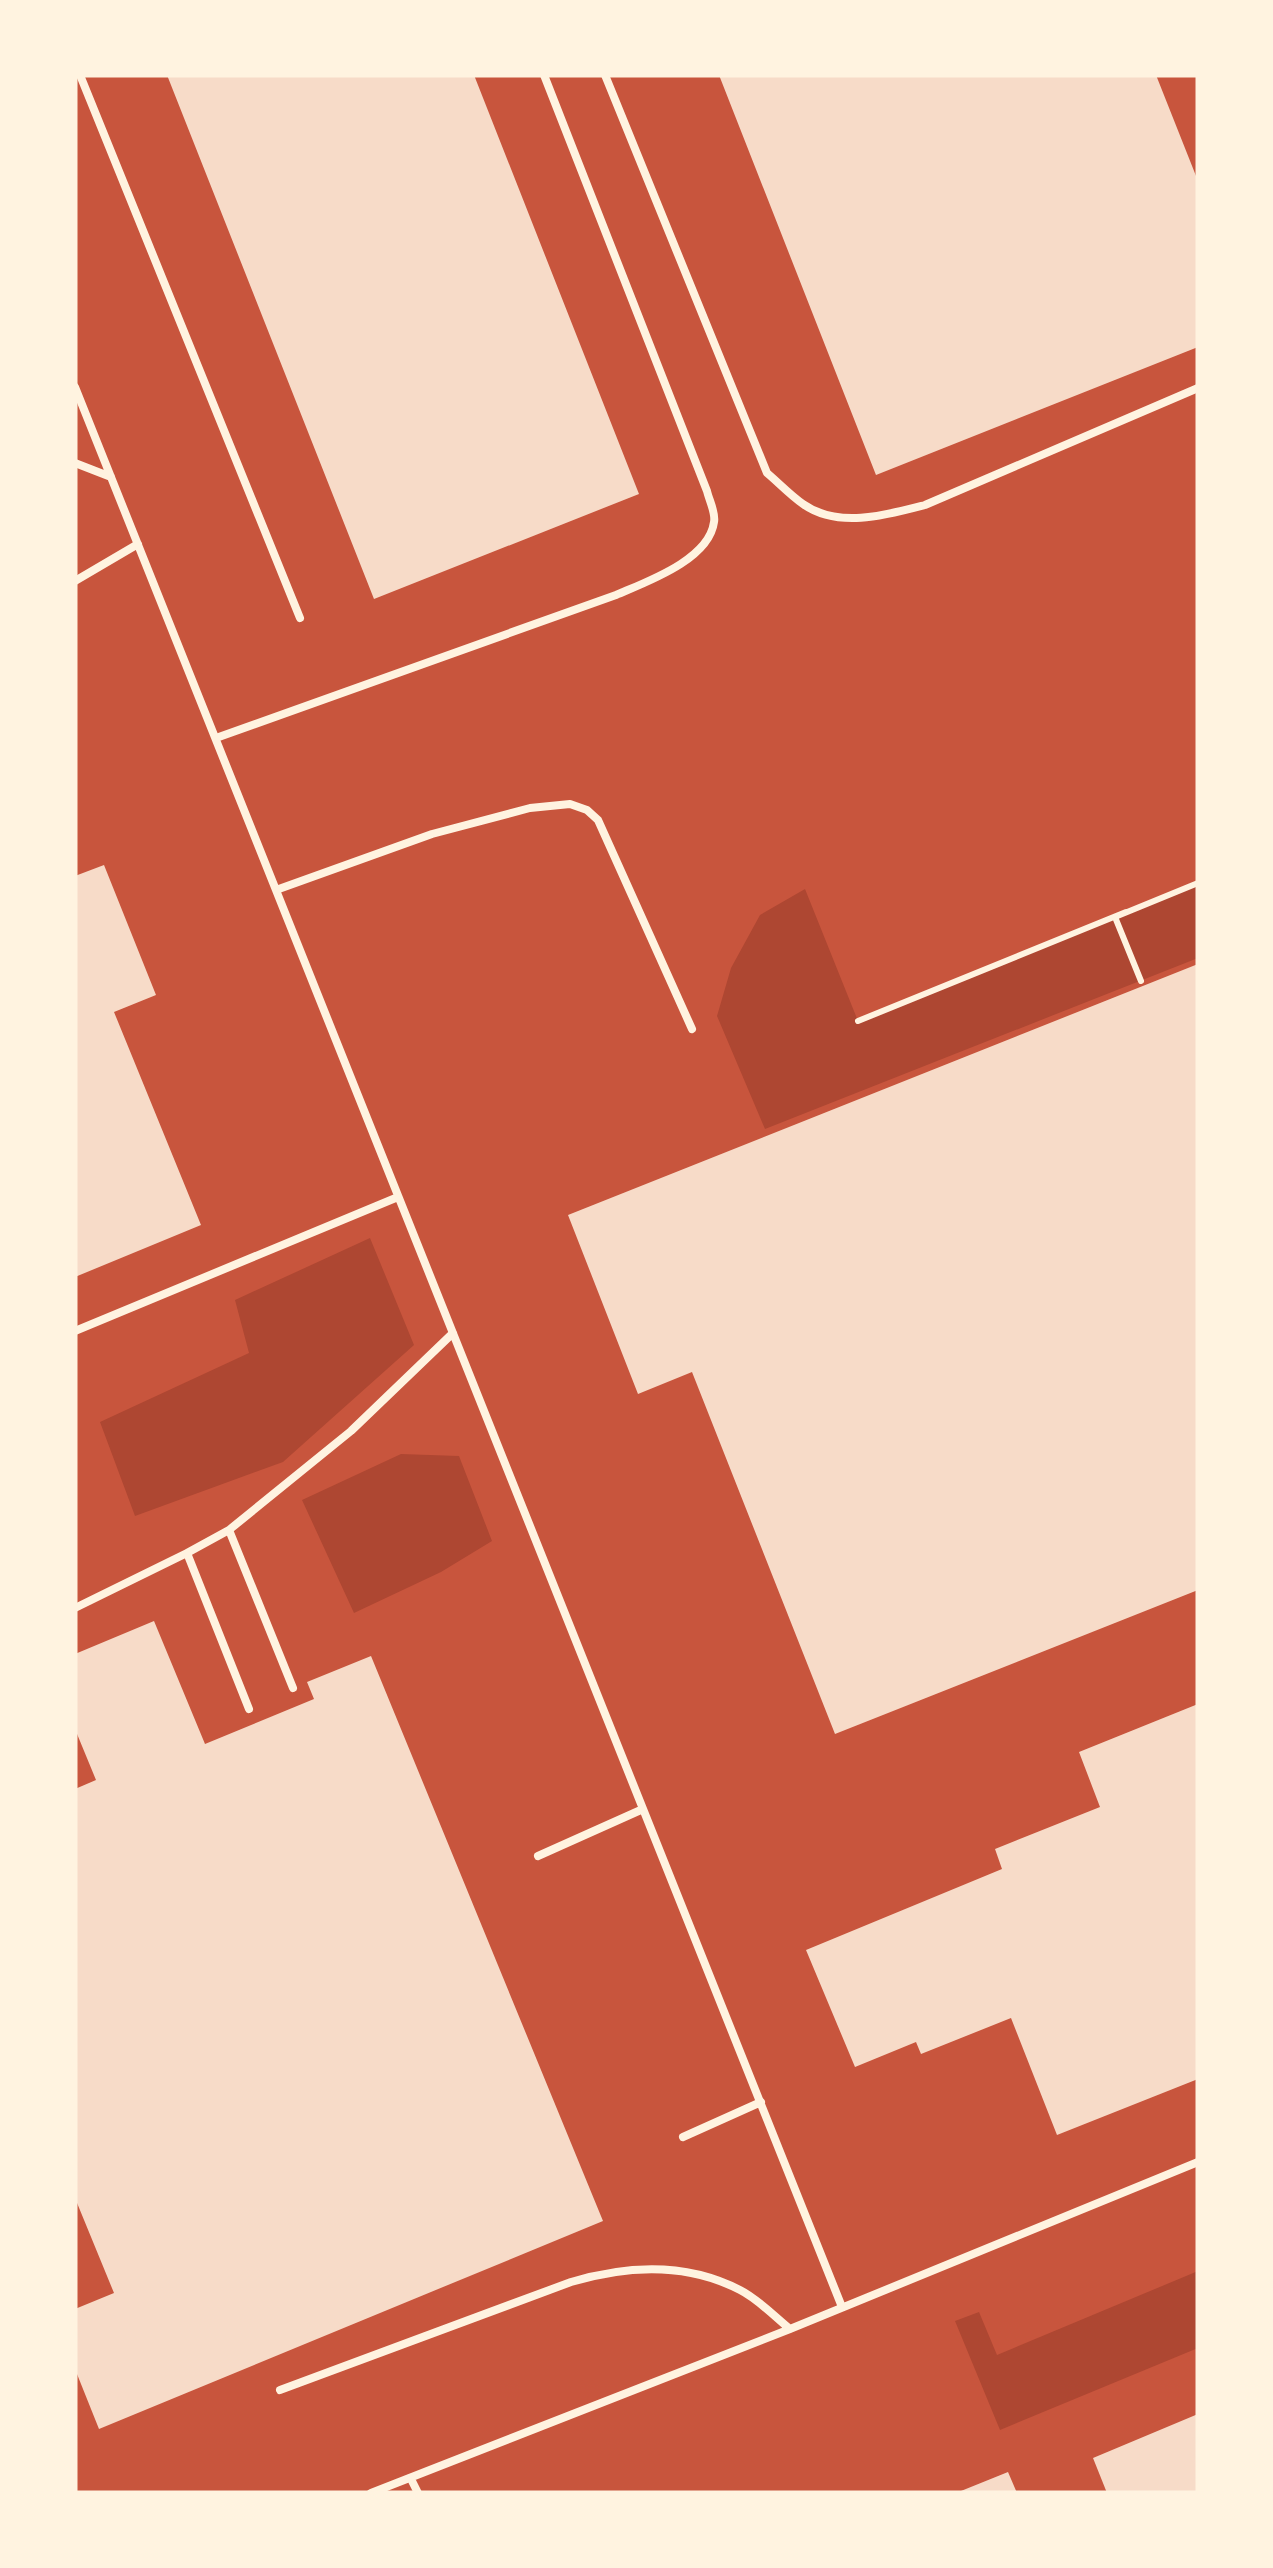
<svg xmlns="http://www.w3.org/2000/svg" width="1273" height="2568" font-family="Rubik,sans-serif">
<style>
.green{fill:#ae4732}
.building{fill:#f7dbc8}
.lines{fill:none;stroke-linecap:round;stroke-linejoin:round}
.path{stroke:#fff3e0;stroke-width:6}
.service{stroke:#fff3e0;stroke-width:8}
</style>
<rect width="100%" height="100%" fill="#c8553d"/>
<path class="green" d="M 1198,883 L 1198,958 L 765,1129 L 717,1016 L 731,968 L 760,915 L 805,889 L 858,1021 Z
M 370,1238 L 414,1345 L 283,1462 L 135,1516 L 100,1422 L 249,1353 L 235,1300 Z
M 401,1454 L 459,1456 L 492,1541 L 441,1572 L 354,1613 L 302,1500 Z
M 1198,2271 L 1198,2348 L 1000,2430 L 955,2321 L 979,2312 L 997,2355 Z"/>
<path class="building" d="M 167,75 L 474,75 L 639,494 L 374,599 Z
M 719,75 L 1156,75 L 1198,181 L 1198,347 L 876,475 Z
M 104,865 L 156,995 L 114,1012 L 201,1225 L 75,1277 L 75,876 Z
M 1198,964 L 1198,1590 L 835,1734 L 692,1372 L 638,1394 L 568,1215 Z
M 154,1621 L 205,1744 L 314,1699 L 307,1682 L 371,1656 L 603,2221 L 99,2429 L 75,2369 L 75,2309 L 114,2293 L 75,2198 L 75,1789 L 96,1780 L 75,1729 L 75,1654 Z
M 1198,1704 L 1198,2079 L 1057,2135 L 1011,2018 L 921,2054 L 916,2042 L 855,2067 L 806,1950 L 1002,1869 L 995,1849 L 1100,1807 L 1079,1752 Z
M 1198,2414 L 1198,2493 L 1107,2493 L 1093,2458 Z
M 1008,2472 L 1017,2493 L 956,2493 Z"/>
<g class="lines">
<path class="path" d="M 1141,981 L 1115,917 L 1198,883
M 858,1021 L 1126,912"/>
<path class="service" d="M 80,75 L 300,618
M 605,75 L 767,473 C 779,483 790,495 803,504 C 838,529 887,515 925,505 L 1198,388
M 75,387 L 842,2307
M 75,463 L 111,477
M 75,581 L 138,544
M 216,738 L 616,595 C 646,582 709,560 714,522 C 716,513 709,500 707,491 L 544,75
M 276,890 L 432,834 L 530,808 L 570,804 L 587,810 L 598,820 L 692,1029
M 75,1331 L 398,1197
M 229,1530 L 293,1688
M 75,1608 L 187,1553
M 249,1709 L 187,1553 L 229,1530 L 351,1431 L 453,1333
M 538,1856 L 643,1809
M 683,2137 L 761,2102
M 280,2390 L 571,2282 C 628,2265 686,2262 740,2290 C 758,2299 774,2316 790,2329
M 411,2479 L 418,2493
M 371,2493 L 790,2329 L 1198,2162"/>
</g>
<rect width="1273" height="2568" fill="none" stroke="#fff3e0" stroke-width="155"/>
</svg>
